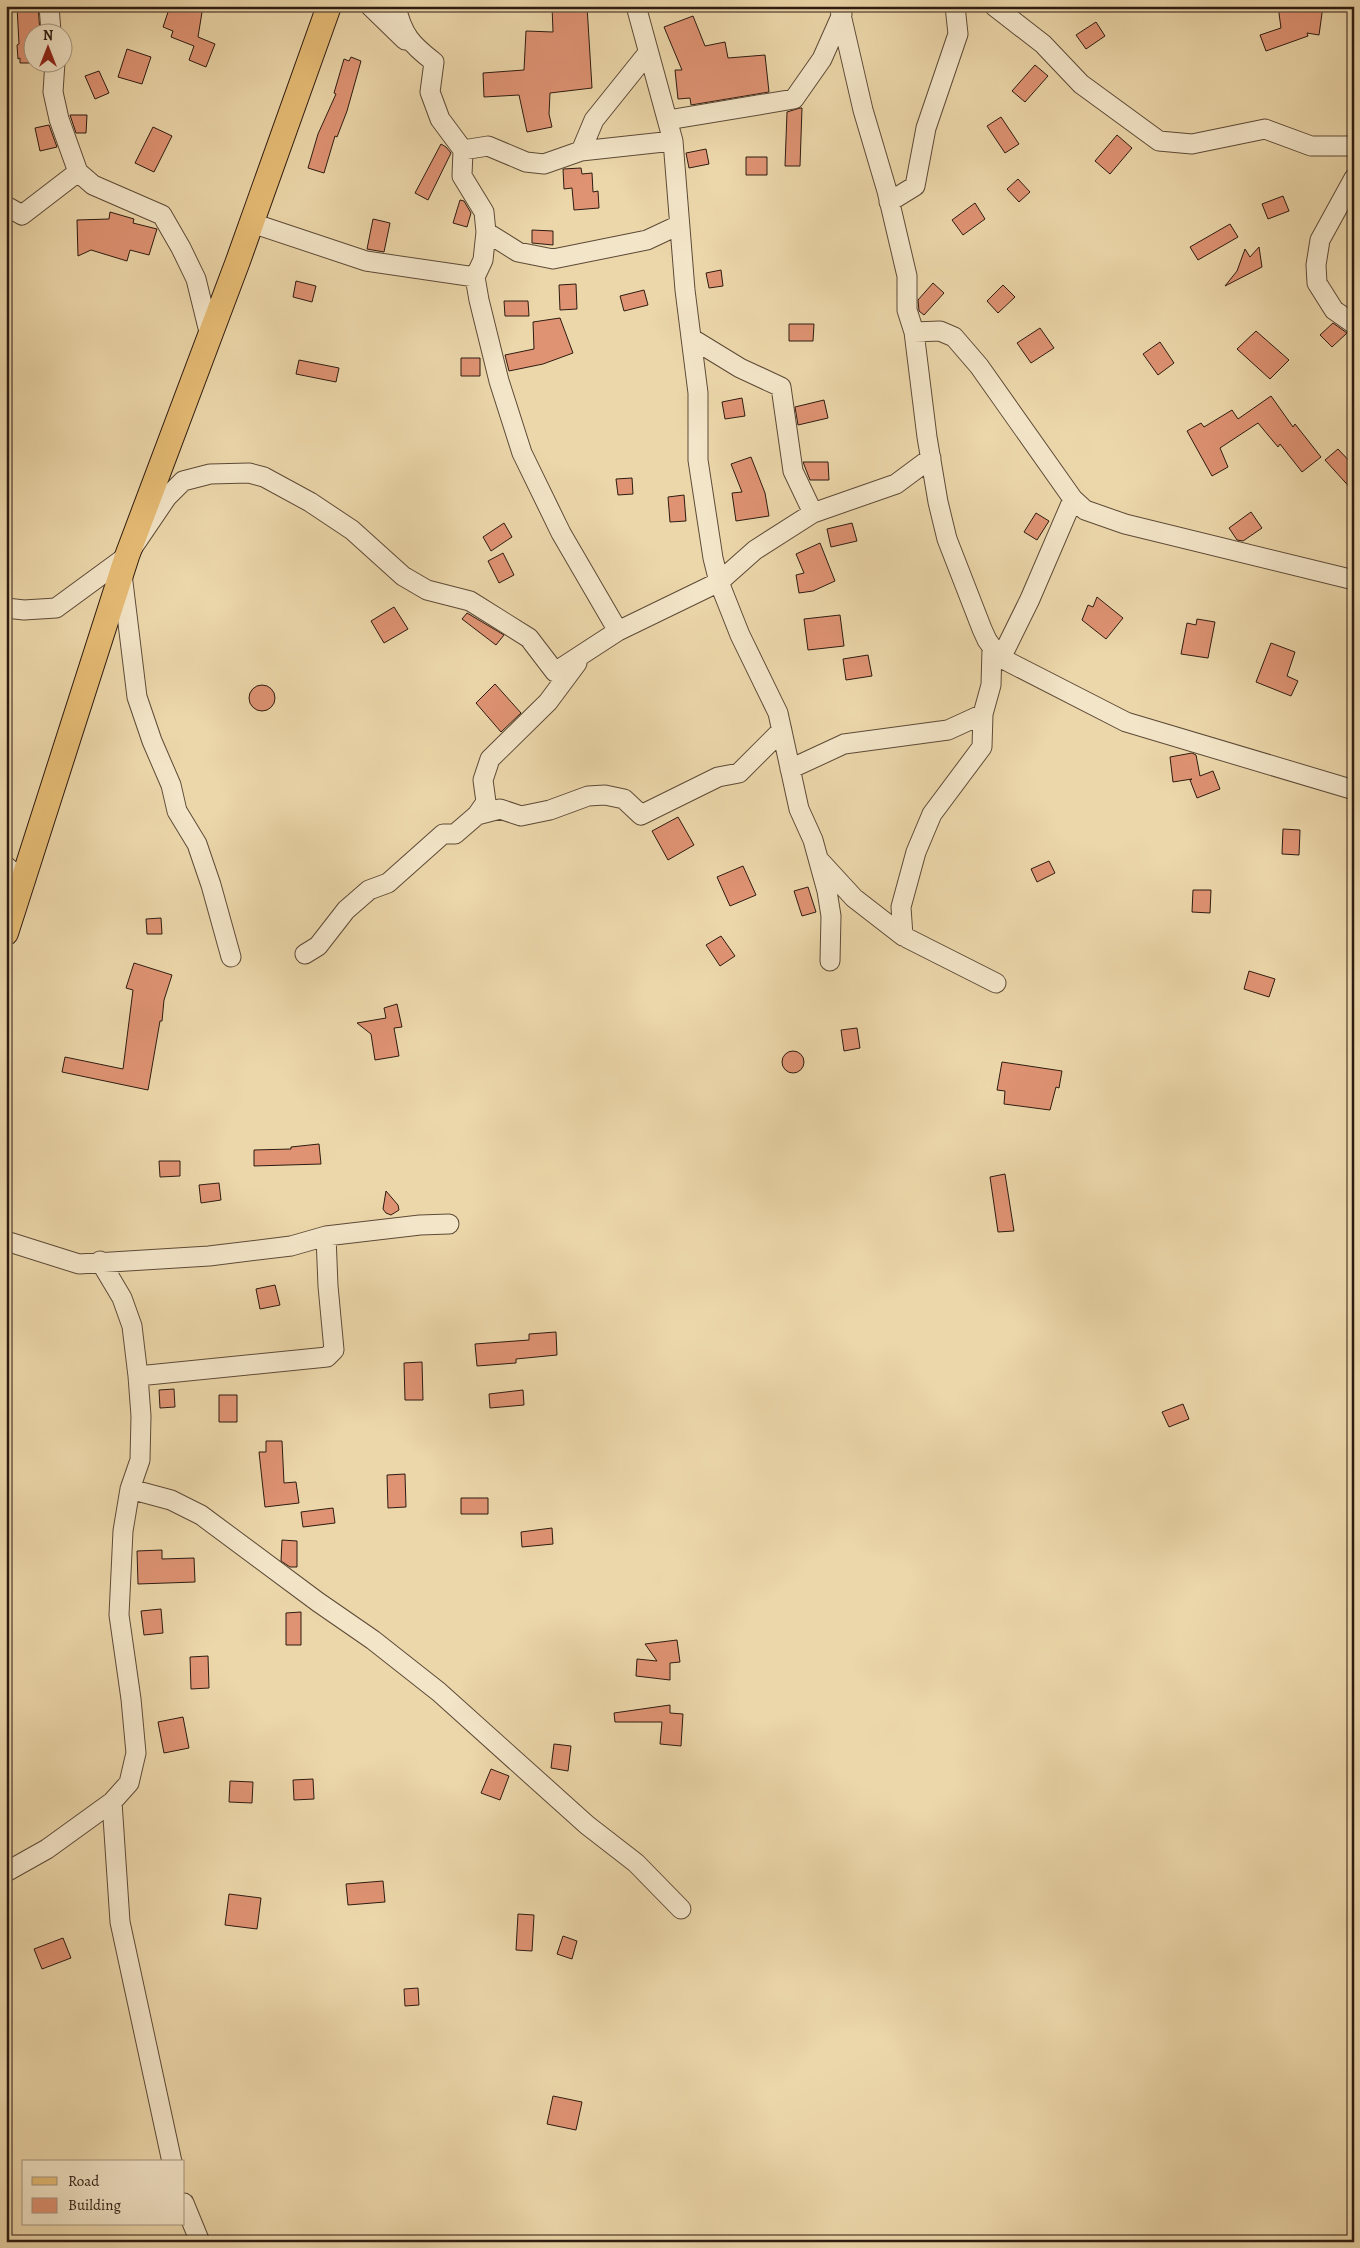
<svg xmlns="http://www.w3.org/2000/svg" width="1360" height="2248" font-family="Alegreya,serif">
<style>
.building{fill:#df9373;stroke:#2d1b11}
.lines{fill:none;stroke-linecap:round;stroke-linejoin:round}
.minor-casing{stroke:#5d4a37;stroke-width:21}
.major-casing{stroke:#2d1b11;stroke-width:26}
.minor{stroke:#f3e5c8;stroke-width:19}
.major{stroke:#e6bc75;stroke-width:24}
</style>
<rect width="100%" height="100%" fill="#ecd7aa"/>
<filter id="stains"><feTurbulence type="fractalNoise" baseFrequency=".004" numOctaves="4"/><feColorMatrix values="0 0 0 0 .2 0 0 0 0 .09 0 0 0 0 .02 0 0 0 .5 -.17"/></filter>
<radialGradient id="worn" r=".72"><stop offset=".6" stop-color="#630" stop-opacity="0"/><stop offset="1" stop-color="#630" stop-opacity=".3"/></radialGradient>
<path class="building" d="M 17,6 L 38,6 L 40,32 L 32,32 L 32,63 L 20,63 L 20,58 L 18,59 L 17,45 L 19,44 Z
M 170,6 L 203,6 L 198,37 L 215,44 L 206,67 L 189,60 L 194,46 L 171,37 L 173,31 L 163,27 Z
M 552,6 L 587,6 L 592,88 L 550,93 L 549,114 L 552,127 L 527,132 L 519,95 L 484,97 L 483,73 L 524,70 L 526,31 L 553,32 Z
M 1278,6 L 1323,6 L 1319,35 L 1307,33 L 1308,36 L 1266,51 L 1260,35 L 1281,28 Z
M 693,16 L 705,46 L 725,42 L 728,58 L 765,55 L 769,92 L 691,105 L 690,98 L 678,99 L 675,70 L 682,70 L 664,27 Z
M 1096,22 L 1105,36 L 1086,49 L 1076,35 Z
M 127,49 L 151,57 L 142,84 L 118,77 Z
M 351,57 L 361,61 L 347,111 L 337,137 L 335,136 L 324,173 L 308,168 L 318,134 L 336,94 L 334,93 L 344,59 L 349,61 Z
M 1035,65 L 1048,76 L 1025,102 L 1012,91 Z
M 99,71 L 109,93 L 95,99 L 85,76 Z
M 800,108 L 802,108 L 800,166 L 785,166 L 787,112 Z
M 70,115 L 87,115 L 86,133 L 76,133 Z
M 1001,117 L 1019,144 L 1005,153 L 987,126 Z
M 49,125 L 57,147 L 40,151 L 35,128 Z
M 153,127 L 172,136 L 154,172 L 135,163 Z
M 1117,135 L 1132,148 L 1110,174 L 1095,161 Z
M 441,144 L 446,147 L 451,153 L 428,200 L 415,193 Z
M 706,149 L 709,164 L 689,168 L 686,153 Z
M 746,157 L 767,157 L 767,175 L 746,175 Z
M 581,168 L 582,174 L 592,173 L 593,192 L 598,191 L 599,208 L 574,210 L 572,188 L 564,189 L 563,169 Z
M 1018,179 L 1030,192 L 1019,202 L 1007,189 Z
M 1283,196 L 1289,211 L 1268,219 L 1262,204 Z
M 460,200 L 464,201 L 471,213 L 467,227 L 453,223 Z
M 975,203 L 985,219 L 963,235 L 952,220 Z
M 110,212 L 134,219 L 133,223 L 157,229 L 149,255 L 130,250 L 127,261 L 91,250 L 78,256 L 77,220 L 109,219 Z
M 373,219 L 390,223 L 384,252 L 367,249 Z
M 1230,224 L 1238,237 L 1198,260 L 1190,247 Z
M 532,230 L 553,231 L 553,245 L 532,243 Z
M 1259,247 L 1262,267 L 1225,286 L 1237,271 L 1245,249 L 1250,257 Z
M 721,270 L 723,286 L 709,288 L 706,273 Z
M 296,281 L 316,286 L 312,302 L 293,297 Z
M 933,283 L 944,293 L 924,315 L 919,311 L 918,300 Z
M 576,284 L 577,309 L 560,310 L 559,285 Z
M 1003,285 L 1015,297 L 998,313 L 987,301 Z
M 644,290 L 648,305 L 624,311 L 620,296 Z
M 504,301 L 528,301 L 529,316 L 505,316 Z
M 560,318 L 573,353 L 543,364 L 509,371 L 505,355 L 534,349 L 533,322 Z
M 1333,323 L 1347,333 L 1332,347 L 1320,335 Z
M 789,324 L 814,324 L 813,341 L 789,341 Z
M 1040,328 L 1054,348 L 1031,363 L 1017,343 Z
M 1256,331 L 1289,360 L 1270,379 L 1237,349 Z
M 1160,342 L 1174,363 L 1158,375 L 1143,354 Z
M 461,358 L 480,358 L 480,376 L 461,376 Z
M 299,360 L 339,368 L 336,382 L 296,374 Z
M 1271,396 L 1293,427 L 1295,424 L 1321,457 L 1302,472 L 1280,444 L 1278,447 L 1258,423 L 1220,448 L 1228,467 L 1212,476 L 1187,431 L 1201,423 L 1204,427 L 1232,410 L 1238,419 Z
M 742,398 L 745,416 L 725,419 L 722,402 Z
M 824,400 L 828,418 L 798,425 L 795,407 Z
M 1338,449 L 1354,466 L 1354,492 L 1325,460 Z
M 751,457 L 765,493 L 769,516 L 736,521 L 732,493 L 742,492 L 731,464 Z
M 803,462 L 828,462 L 829,480 L 810,480 Z
M 632,478 L 633,494 L 618,495 L 616,479 Z
M 684,495 L 686,521 L 670,522 L 668,497 Z
M 1251,512 L 1262,528 L 1243,541 L 1237,540 L 1229,528 Z
M 1036,513 L 1049,521 L 1037,540 L 1024,532 Z
M 504,523 L 512,537 L 491,551 L 483,537 Z
M 852,523 L 857,541 L 831,547 L 827,529 Z
M 820,543 L 835,581 L 813,591 L 799,593 L 796,575 L 804,573 L 796,554 Z
M 503,553 L 514,575 L 499,583 L 488,561 Z
M 1097,597 L 1123,618 L 1106,639 L 1082,620 L 1088,605 L 1093,607 Z
M 394,607 L 408,629 L 384,643 L 371,621 Z
M 467,613 L 504,635 L 496,645 L 462,619 Z
M 840,615 L 844,646 L 808,650 L 804,619 Z
M 1197,619 L 1215,622 L 1208,658 L 1181,654 L 1187,623 L 1196,625 Z
M 1271,643 L 1295,652 L 1287,676 L 1298,681 L 1291,696 L 1256,682 Z
M 868,655 L 872,676 L 846,680 L 843,659 Z
M 495,684 L 521,713 L 501,732 L 476,703 Z
M249 698a13 13 0 1 1 26 0a13 13 0 1 1-26 0Z
M 1192,753 L 1196,755 L 1200,776 L 1213,771 L 1220,789 L 1197,798 L 1190,780 L 1192,779 L 1173,782 L 1170,757 Z
M 678,817 L 694,845 L 668,860 L 652,831 Z
M 1283,829 L 1300,830 L 1299,855 L 1282,854 Z
M 1049,861 L 1055,873 L 1037,882 L 1031,869 Z
M 743,866 L 756,895 L 730,906 L 717,877 Z
M 808,887 L 816,912 L 802,916 L 794,891 Z
M 1193,890 L 1211,890 L 1210,913 L 1192,912 Z
M 161,918 L 162,934 L 147,934 L 146,919 Z
M 721,936 L 735,956 L 720,966 L 706,945 Z
M 134,963 L 172,975 L 164,1000 L 162,1021 L 160,1021 L 148,1090 L 62,1072 L 65,1057 L 123,1069 L 133,990 L 126,988 Z
M 1249,971 L 1275,979 L 1269,997 L 1244,989 Z
M 397,1004 L 402,1027 L 394,1028 L 399,1056 L 375,1060 L 371,1034 L 357,1023 L 386,1018 L 384,1008 Z
M 857,1028 L 860,1048 L 844,1051 L 841,1030 Z
M782 1062a11 11 0 1 1 22 0a11 11 0 1 1-22 0Z
M 1002,1062 L 1062,1071 L 1059,1088 L 1056,1087 L 1050,1110 L 1004,1104 L 1005,1091 L 997,1090 Z
M 319,1144 L 321,1164 L 254,1166 L 254,1150 L 291,1149 L 291,1147 Z
M 159,1161 L 180,1161 L 180,1176 L 160,1177 Z
M 1005,1174 L 1014,1231 L 998,1232 L 990,1177 Z
M 219,1183 L 221,1200 L 201,1203 L 199,1185 Z
M 386,1191 L 398,1205 L 399,1210 L 391,1215 L 386,1213 L 383,1209 Z
M 275,1285 L 280,1305 L 260,1309 L 256,1289 Z
M 556,1332 L 557,1355 L 516,1359 L 516,1363 L 477,1366 L 475,1344 L 529,1340 L 529,1334 Z
M 422,1362 L 423,1400 L 405,1400 L 404,1363 Z
M 174,1389 L 175,1407 L 160,1408 L 159,1390 Z
M 523,1390 L 524,1405 L 490,1408 L 489,1394 Z
M 219,1395 L 237,1395 L 237,1422 L 219,1422 Z
M 1183,1404 L 1189,1419 L 1169,1427 L 1162,1412 Z
M 266,1441 L 282,1441 L 284,1483 L 296,1482 L 299,1503 L 265,1507 L 259,1452 L 266,1452 Z
M 405,1474 L 406,1507 L 388,1508 L 387,1475 Z
M 461,1498 L 488,1498 L 488,1514 L 461,1514 Z
M 333,1508 L 335,1523 L 303,1527 L 301,1512 Z
M 552,1528 L 553,1544 L 522,1547 L 521,1532 Z
M 282,1540 L 297,1541 L 297,1567 L 290,1567 L 281,1561 Z
M 162,1550 L 162,1559 L 194,1558 L 195,1582 L 138,1584 L 137,1551 Z
M 161,1609 L 163,1633 L 144,1635 L 141,1611 Z
M 301,1612 L 301,1645 L 286,1645 L 286,1613 Z
M 677,1640 L 680,1662 L 670,1663 L 670,1680 L 636,1676 L 637,1659 L 657,1661 L 645,1644 Z
M 208,1656 L 209,1688 L 191,1689 L 190,1657 Z
M 670,1705 L 670,1713 L 683,1714 L 681,1746 L 660,1744 L 662,1722 L 615,1722 L 614,1713 Z
M 183,1717 L 189,1748 L 164,1753 L 158,1722 Z
M 554,1744 L 571,1746 L 568,1771 L 551,1768 Z
M 491,1769 L 509,1776 L 500,1800 L 481,1793 Z
M 313,1779 L 314,1799 L 294,1800 L 293,1780 Z
M 230,1781 L 253,1782 L 252,1803 L 229,1802 Z
M 383,1881 L 385,1902 L 348,1905 L 346,1884 Z
M 229,1894 L 261,1898 L 257,1929 L 225,1925 Z
M 518,1914 L 534,1915 L 532,1951 L 516,1950 Z
M 563,1936 L 577,1941 L 572,1959 L 557,1954 Z
M 63,1938 L 71,1958 L 42,1969 L 34,1949 Z
M 418,1988 L 419,2005 L 405,2006 L 404,1989 Z
M 553,2096 L 582,2102 L 576,2130 L 547,2124 Z"/>
<g class="lines">
<defs>
<path id="minor" d="M 49,6 L 51,32
M 370,6 L 405,40
M 396,6 C 402,35 412,45 434,62 L 430,92 L 440,119 L 463,150 L 462,176 L 484,212 L 486,232 L 483,260 L 475,277 L 479,300 L 499,381 L 522,453 L 561,533 L 618,631
M 636,6 L 673,141 L 685,290 L 698,393 L 698,460 L 713,558 L 719,582 L 740,635 L 778,713 L 799,809 L 813,840 L 827,891 L 831,916 L 830,961
M 839,6 L 863,110 L 887,191 L 907,276 L 907,310 L 914,332 L 927,437 L 938,502 L 947,539 L 982,629 L 987,640 L 999,657 L 1126,722 L 1354,790
M 994,6 L 1043,44 L 1081,84 L 1159,141 L 1192,144 L 1265,129 L 1311,146 L 1354,146
M 55,62 L 53,92 L 59,119 L 78,172 L 93,185 L 162,215 L 181,248 L 196,279 L 210,336
M 668,120 L 794,99 L 822,59 L 842,14
M 463,150 L 488,146 L 526,162 L 544,164 L 581,151 L 673,141
M 581,151 L 594,120 L 647,54
M 1354,178 L 1320,240 L 1316,265 L 1317,283 L 1334,310 L 1354,324
M 889,202 L 915,186 L 926,128 L 958,34 L 955,6
M 6,206 L 22,215 L 78,172
M 252,223 L 366,261 L 475,277
M 486,232 L 518,252 L 553,259 L 647,240 L 679,225
M 914,332 L 940,331 L 954,337 L 979,366 L 1073,499 L 1085,510 L 1125,524 L 1354,580
M 691,338 L 740,368 L 781,387 L 793,471 L 813,513
M 122,574 L 137,697 L 152,741 L 171,785 L 177,811 L 197,844 L 211,885 L 231,957
M 6,608 L 24,610 L 56,608 L 127,556 L 167,497 L 183,481 L 210,474 L 249,473 L 264,477 L 310,502 L 352,530 L 403,576 L 427,590 L 470,601 L 529,638 L 555,672 L 618,631 L 719,582 L 755,550 L 813,513 L 896,484 L 931,458
M 1001,658 L 1030,599 L 1073,499
M 790,769 L 844,744 L 948,730 L 983,714
M 477,815 L 500,809 L 521,816 L 550,810 L 588,796 L 605,795 L 624,799 L 641,815 L 718,777 L 739,773 L 782,730
M 820,861 L 854,898 L 903,936 L 996,983
M 6,866 L 24,882
M 903,936 L 901,907 L 916,852 L 932,814 L 982,747 L 983,714 L 991,685 L 992,649
M 305,954 L 318,946 L 346,910 L 369,890 L 388,883 L 443,834 L 455,834 L 477,815 L 486,802 L 483,780 L 490,759 L 548,702 L 577,663
M 6,1241 L 79,1264 L 209,1256 L 291,1246 L 326,1236 L 420,1225 L 449,1224
M 138,1376 L 327,1357 L 334,1350 L 328,1286 L 326,1236
M 130,1489 L 171,1500 L 201,1515 L 318,1602 L 373,1640 L 439,1692 L 587,1825 L 636,1863 L 681,1909
M 112,1802 L 120,1922 L 172,2162
M 6,1872 L 47,1849 L 112,1802 L 129,1783 L 136,1753 L 131,1699 L 119,1615 L 123,1531 L 130,1489 L 140,1460 L 141,1416 L 138,1376 L 132,1326 L 122,1298 L 100,1261
M 184,2203 L 200,2242"/>
<path id="major" d="M 6,933 L 127,556 L 238,261 L 329,6"/>
</defs>
<use href="#minor" class="minor-casing"/>
<use href="#major" class="major-casing"/>
<use href="#minor" class="minor"/>
<use href="#major" class="major"/>
</g>
<rect width="1360" height="2248" fill="none" stroke="#ecd7aa" stroke-width="25"/>
<rect x="8" y="8" width="1345" height="2233" fill="none" stroke="#2d1b11" stroke-width="2.5"/>
<rect x="12" y="12" width="1335" height="2223" fill="none" stroke="#2d1b11"/>
<rect x="22" y="2160" width="162" height="65" fill="#f3e5c8" stroke="#a4947f"/>
<rect x="32" y="2177" width="25" height="8" fill="#e6bc75" stroke="#a4947f"/>
<text x="68" y="2186" font-size="15" fill="#2d1b11">Road</text>
<rect x="32" y="2198" width="25" height="15" fill="#df9373" stroke="#a4947f"/>
<text x="68" y="2210" font-size="15" fill="#2d1b11">Building</text>
<g transform="translate(48 48)"><circle r="24" fill="#f3e5c8" stroke="#a4947f"/>
<path d="M0-4L9 19L0 12L-9 19Z" fill="#8f2418"/>
<text y="-8" font-size="14" font-weight="bold" text-anchor="middle" fill="#2d1b11">N</text>
</g>
<rect width="100%" height="100%" filter="url(#stains)"/>
<rect width="100%" height="100%" fill="url(#worn)"/>
</svg>
